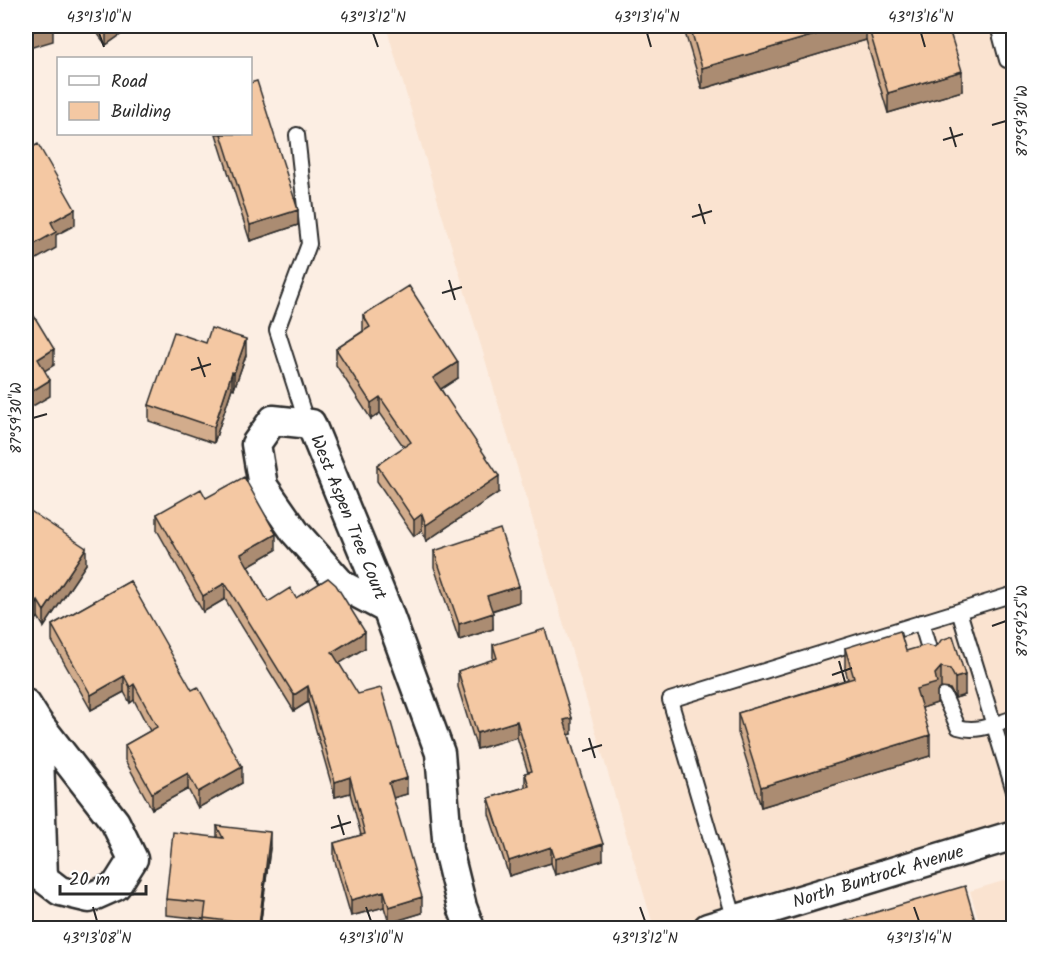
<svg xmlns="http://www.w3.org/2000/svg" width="1039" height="954" font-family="Kalam,sans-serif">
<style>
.built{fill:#fae3d0}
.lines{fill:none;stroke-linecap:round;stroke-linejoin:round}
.lane-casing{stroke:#2b2b2b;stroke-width:18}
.street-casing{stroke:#2b2b2b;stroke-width:33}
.lane{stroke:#fff;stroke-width:14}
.street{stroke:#fff;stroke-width:28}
.wall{fill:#d2ac8c;stroke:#2b2b2b;stroke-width:1.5}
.shaded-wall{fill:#ab8c72;stroke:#2b2b2b;stroke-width:1.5}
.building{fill:#f4c8a3;stroke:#2b2b2b;stroke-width:1.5}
.ticks{fill:none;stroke:#2b2b2b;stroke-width:2}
.labels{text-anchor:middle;stroke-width:4.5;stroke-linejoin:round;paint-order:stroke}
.street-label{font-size:18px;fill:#2b2b2b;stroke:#fff}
.neatline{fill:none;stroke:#2b2b2b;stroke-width:2}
.ticks-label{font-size:15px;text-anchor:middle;fill:#2b2b2b}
</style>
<rect width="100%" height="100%" fill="#fceee3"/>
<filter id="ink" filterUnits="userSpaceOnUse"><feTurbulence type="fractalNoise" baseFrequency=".0167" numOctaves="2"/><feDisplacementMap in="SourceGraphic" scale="12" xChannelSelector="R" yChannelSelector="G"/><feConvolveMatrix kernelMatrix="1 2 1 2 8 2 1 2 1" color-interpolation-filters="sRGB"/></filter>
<g filter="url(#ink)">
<path class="built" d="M 386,26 L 1013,26 L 1013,835 L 708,928 L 654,928 Z
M 1013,878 L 1013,928 L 981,928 L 970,891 Z"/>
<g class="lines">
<defs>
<path id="lane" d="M 998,26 L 1007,60 L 1014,61
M 297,135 L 309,244 L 277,330 L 307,424
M 959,611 L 1014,594
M 921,622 L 932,659
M 944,696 L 958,727 C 977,733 995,724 1014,718
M 735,920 L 670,700 L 959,611 L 1014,791"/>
<path id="street" d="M 387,609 L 342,585 L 295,532 L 263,486 L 256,444 L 273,420 L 311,424 L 387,609 L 440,753 L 448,850 L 462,907 L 470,928
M 26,704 L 38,723 L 115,822 L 133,859 L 116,886 L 89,898 L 60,891 L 43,878 L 38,723
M 708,928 L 1014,835"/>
</defs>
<use href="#lane" class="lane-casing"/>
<use href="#street" class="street-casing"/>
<use href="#lane" class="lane"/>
<use href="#street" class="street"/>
</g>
<path class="wall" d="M 92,26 L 133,26 L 106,45 Z
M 683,26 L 948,26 L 962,91 L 888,113 L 866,40 L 702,89 Z
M 216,134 L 250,134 L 298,225 L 250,241 Z
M 363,315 L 458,378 L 441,389 L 499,492 L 426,541 L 422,530 L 414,536 L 377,481 L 377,465 L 404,447 L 380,413 L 371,419 L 336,365 L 336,349 L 363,331 Z
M 206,343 L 246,355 L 234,389 L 232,388 L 214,443 L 149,421 L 149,405 Z
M 206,498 L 276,550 L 248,566 L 268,602 L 296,598 L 365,648 L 339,663 L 407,794 L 393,798 L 422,913 L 389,923 L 384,907 L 351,916 L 334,858 L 334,843 L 361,835 L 350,793 L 335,797 L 308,702 L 294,711 L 225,599 L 203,612 L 157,530 L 157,514 Z
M 26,508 L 86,564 L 44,627 L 38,617 L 26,635 Z
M 434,551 L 519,602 L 492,611 L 493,629 L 459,640 L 434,567 Z
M 130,581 L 242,783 L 198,808 L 188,789 L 152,809 L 125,760 L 125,745 L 150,731 L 134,700 L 130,703 L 124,692 L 91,710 L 52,641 L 52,625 Z
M 493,645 L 572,734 L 569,735 L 603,860 L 555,875 L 551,863 L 509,876 L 489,814 L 489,798 L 525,787 L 525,773 L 528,772 L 517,737 L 477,749 L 458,687 L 458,671 L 493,660 Z
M 938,645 L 965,695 L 955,698 L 950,689 L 941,688 L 937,692 L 937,703 L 922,708 L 930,756 L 761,807 L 738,733 L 738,713 L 848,679 L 845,669 L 845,648 L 906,651 L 934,647 Z
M 217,826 L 270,848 L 260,928 L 204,928 L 204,919 L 166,915 L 166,899 L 217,837 Z"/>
<path class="shaded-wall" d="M 51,26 L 53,26 L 53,41 L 26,49 L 26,33 Z
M 111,26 L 133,26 L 106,45 L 106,29 Z
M 845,26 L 866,26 L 866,40 L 702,89 L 702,68 Z
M 962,71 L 962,91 L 888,113 L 888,93 Z
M 75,209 L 75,225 L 56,235 L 56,248 L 26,265 L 26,249 L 51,222 Z
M 298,210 L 298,225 L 250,241 L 250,225 Z
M 246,339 L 246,355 L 234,389 L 234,373 Z
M 54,349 L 54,365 L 38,375 L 38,359 Z
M 458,362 L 458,378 L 433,394 L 433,378 Z
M 232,372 L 232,388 L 214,443 L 214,427 Z
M 50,380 L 50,396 L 26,410 L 26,395 Z
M 380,397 L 380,413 L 371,419 L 371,403 Z
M 499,476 L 499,492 L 426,541 L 426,525 Z
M 422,514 L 422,530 L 414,536 L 414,520 Z
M 276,534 L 276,550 L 241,570 L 241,554 Z
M 86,548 L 86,564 L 44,627 L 44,611 Z
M 225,583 L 225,599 L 203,612 L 203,596 Z
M 519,586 L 519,602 L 487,612 L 487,596 Z
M 38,601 L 38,617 L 26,635 L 26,619 Z
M 493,613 L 493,629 L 459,640 L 459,624 Z
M 365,632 L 365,648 L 332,668 L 332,652 Z
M 941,667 L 941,688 L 937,692 L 937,703 L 916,710 L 916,689 L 935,674 Z
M 965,675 L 965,695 L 955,698 L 955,678 Z
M 124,676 L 124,692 L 91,710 L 91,695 Z
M 134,684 L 134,700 L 130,703 L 130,687 Z
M 308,686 L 308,702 L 294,711 L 294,695 Z
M 572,718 L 572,734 L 564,736 L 564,720 Z
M 517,721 L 517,737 L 477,749 L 477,733 Z
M 930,735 L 930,756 L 761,807 L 761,787 Z
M 242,767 L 242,783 L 198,808 L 198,792 Z
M 188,773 L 188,789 L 152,809 L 152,793 Z
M 350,777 L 350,793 L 335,797 L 335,782 Z
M 407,778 L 407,794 L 389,799 L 389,783 Z
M 270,832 L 270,848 L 260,928 L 259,928 Z
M 603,844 L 603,860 L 555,875 L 555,859 Z
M 551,847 L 551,863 L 509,876 L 509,861 Z
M 384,891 L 384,907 L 351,916 L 351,900 Z
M 422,897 L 422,913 L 389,923 L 389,907 Z"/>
<path class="building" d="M 26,26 L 51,26 L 26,33 Z
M 103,26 L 111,26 L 106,29 Z
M 690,26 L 845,26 L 702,68 Z
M 868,26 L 948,26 L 962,71 L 888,93 Z
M 257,81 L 298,210 L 250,225 L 221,134 L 250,134 L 250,83 Z
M 38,144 L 75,209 L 51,222 L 56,232 L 26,249 L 26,151 Z
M 409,286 L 458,362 L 433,378 L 499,476 L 426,525 L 422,514 L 414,520 L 377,465 L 411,442 L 380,397 L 371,403 L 336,349 L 370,327 L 363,315 Z
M 34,316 L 54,349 L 38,359 L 50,380 L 26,395 L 26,321 Z
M 211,328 L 246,339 L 234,373 L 232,372 L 214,427 L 149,405 L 174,332 L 206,343 Z
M 244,477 L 276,534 L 241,554 L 268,602 L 290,588 L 296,598 L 328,578 L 336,585 L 365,632 L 332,652 L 358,694 L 381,688 L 407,778 L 389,783 L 422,897 L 389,907 L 384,891 L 351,900 L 334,843 L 365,834 L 350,777 L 335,782 L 308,686 L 294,695 L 225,583 L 203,596 L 157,514 L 201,489 L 206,498 Z
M 26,508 L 86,548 L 44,611 L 38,601 L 26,619 Z
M 500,529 L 519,586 L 487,596 L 493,613 L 459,624 L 434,551 Z
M 130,581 L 192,690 L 198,687 L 242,767 L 198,792 L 188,773 L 152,793 L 125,745 L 157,727 L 134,684 L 130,687 L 124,676 L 91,695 L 52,625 Z
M 545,629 L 572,718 L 564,720 L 603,844 L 555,859 L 551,847 L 509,861 L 489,798 L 529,786 L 525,773 L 532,771 L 517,721 L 477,733 L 458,671 L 497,658 L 493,645 Z
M 900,631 L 906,651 L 926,645 L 934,647 L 938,645 L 941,640 L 953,636 L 965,675 L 955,678 L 950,669 L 941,667 L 935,674 L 937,683 L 916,689 L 930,735 L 761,787 L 738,713 L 854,678 L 845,648 Z
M 217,826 L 270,832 L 259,925 L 204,918 L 206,903 L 166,899 L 173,832 L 223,838 Z
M 965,886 L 977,928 L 822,928 Z"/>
</g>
<path class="ticks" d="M 99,33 L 104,47M 373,33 L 378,47M 647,33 L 651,47M 921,33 L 925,47M 992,125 L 1006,121M 950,127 L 956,147M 943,140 L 963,134M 699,204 L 705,224M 692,217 L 712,211M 449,280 L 455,300M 442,293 L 462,287M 198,357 L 205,377M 191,370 L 211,364M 33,418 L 47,414M 992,626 L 1006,621M 839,661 L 845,682M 832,675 L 852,668M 589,738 L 595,758M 582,751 L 602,745M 338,815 L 344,835M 331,828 L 351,822M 93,907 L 97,921M 366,907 L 371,921M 640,907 L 645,921M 914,907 L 919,921"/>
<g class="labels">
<g class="street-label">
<text transform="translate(349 517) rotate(68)" y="6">West Aspen Tree Court</text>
<text transform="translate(878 876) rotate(-17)" y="6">North Buntrock Avenue</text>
</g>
</g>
<rect width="1039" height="954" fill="none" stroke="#fff" stroke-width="66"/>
<rect x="57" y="57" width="195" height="78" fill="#ffffff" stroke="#aaaaaa" stroke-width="1.5"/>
<rect x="69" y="76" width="30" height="9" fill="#ffffff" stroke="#aaaaaa" stroke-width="1.5"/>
<text x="111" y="87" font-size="18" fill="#2b2b2b">Road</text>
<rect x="69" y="102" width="30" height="18" fill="#f4c8a3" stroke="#aaaaaa" stroke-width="1.5"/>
<text x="111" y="117" font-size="18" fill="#2b2b2b">Building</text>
<path d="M60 885v9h86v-9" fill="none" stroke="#2b2b2b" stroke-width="3"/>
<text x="69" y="885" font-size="18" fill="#2b2b2b" stroke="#ffffff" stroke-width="4.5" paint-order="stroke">20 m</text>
<rect x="33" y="33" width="973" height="888" class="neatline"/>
<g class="ticks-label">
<text x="99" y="22">43°13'10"N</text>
<text x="373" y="22">43°13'12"N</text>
<text x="647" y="22">43°13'14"N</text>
<text x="921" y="22">43°13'16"N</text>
<text transform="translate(1022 121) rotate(-90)" y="5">87°59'30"W</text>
<text transform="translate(16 418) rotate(-90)" y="5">87°59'30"W</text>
<text transform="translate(1022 621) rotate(-90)" y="5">87°59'25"W</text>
<text x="97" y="943">43°13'08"N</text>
<text x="371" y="943">43°13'10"N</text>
<text x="645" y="943">43°13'12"N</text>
<text x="919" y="943">43°13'14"N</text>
</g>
</svg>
